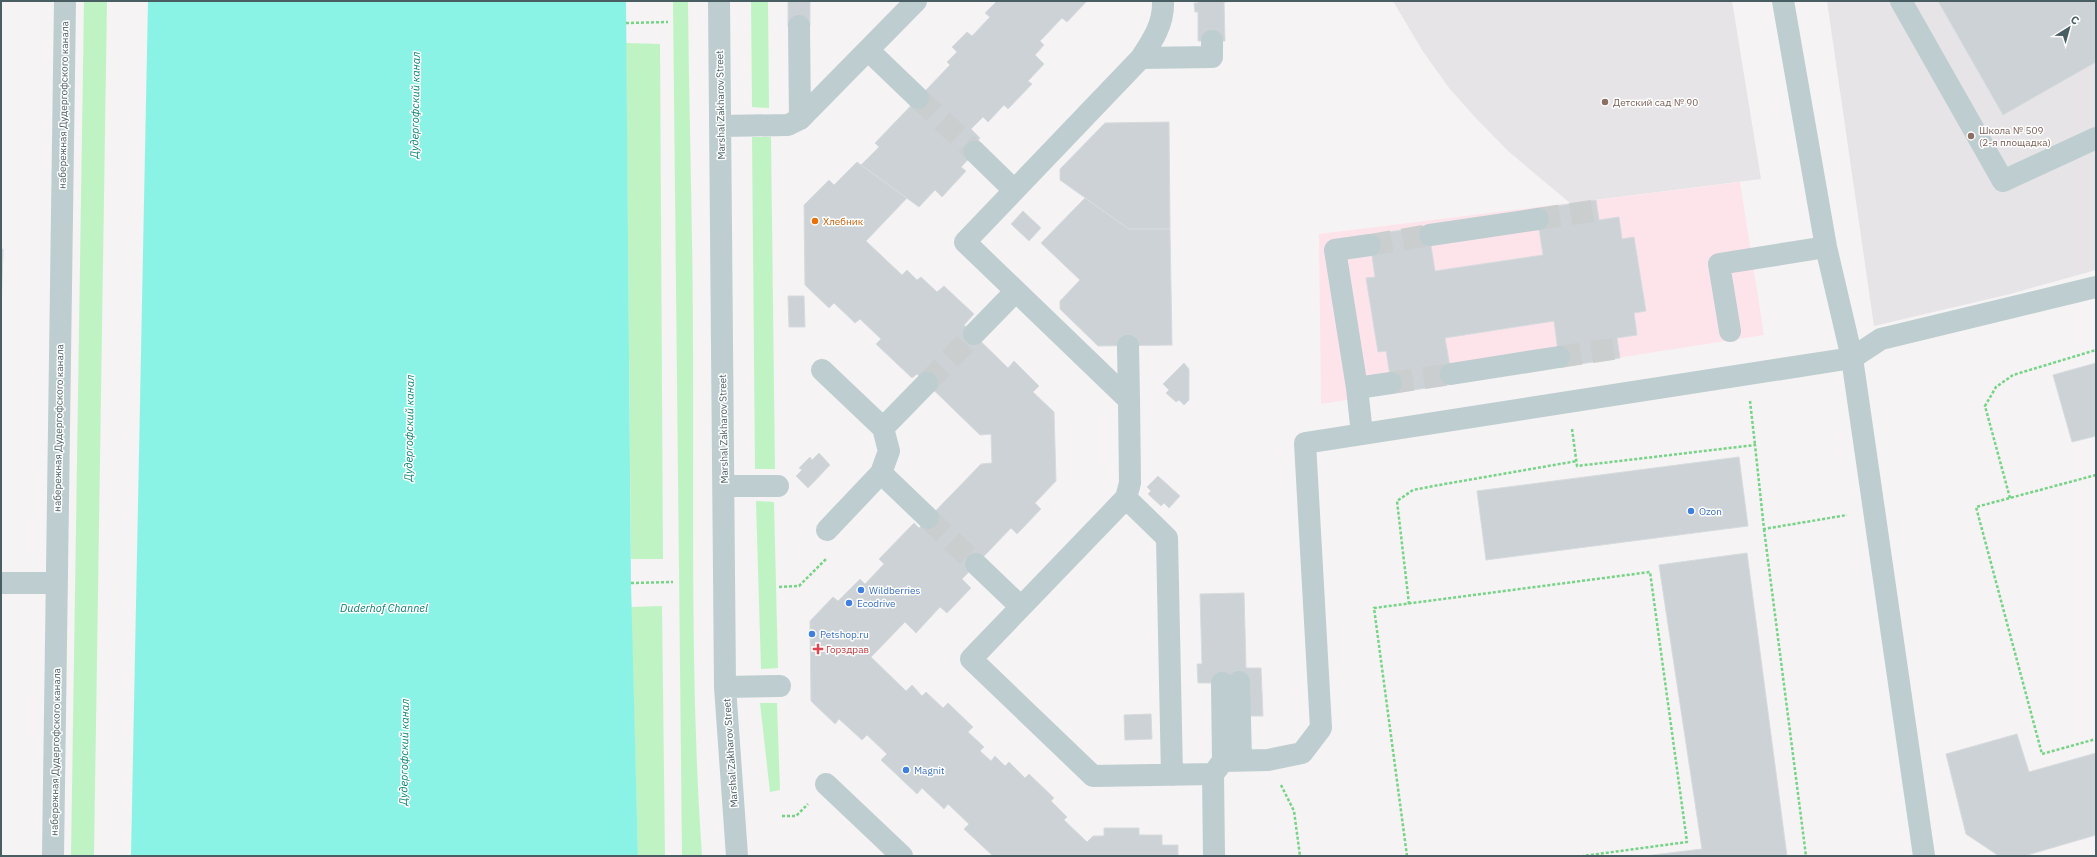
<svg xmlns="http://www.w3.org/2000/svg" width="2097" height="857" font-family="'IBM Plex Sans',sans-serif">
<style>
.education{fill:#e6e4e6}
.medical{fill:#fde4eb}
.green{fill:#c0f3c3}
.water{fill:#8bf3e6}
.building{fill:#ccd2d5;stroke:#d6dbde}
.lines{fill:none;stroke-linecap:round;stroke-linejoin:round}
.minor-tunnel{stroke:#cacecf;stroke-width:22;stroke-dasharray:22 11;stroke-linecap:butt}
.path{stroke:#75d486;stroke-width:2.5;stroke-dasharray:3 2;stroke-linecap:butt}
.minor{stroke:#bdcdd0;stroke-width:22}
.education-dot{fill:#8d6e63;stroke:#fff;stroke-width:1.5}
.food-dot{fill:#e8710a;stroke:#fff;stroke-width:1.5}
.shop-dot{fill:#3f7fe0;stroke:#fff;stroke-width:1.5}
.health-dot{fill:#e0444e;stroke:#fff;stroke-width:1.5}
.labels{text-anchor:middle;stroke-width:3;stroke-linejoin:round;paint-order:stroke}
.education-label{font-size:10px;fill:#785e54;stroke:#fff;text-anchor:start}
.street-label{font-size:10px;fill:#495e62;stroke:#fff}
.food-label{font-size:10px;fill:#c56008;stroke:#fff;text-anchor:start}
.shop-label{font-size:10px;fill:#366cbe;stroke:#fff;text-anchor:start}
.health-label{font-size:10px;fill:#be3a42;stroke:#fff;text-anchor:start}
.water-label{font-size:11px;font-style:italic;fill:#078071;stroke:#fff}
</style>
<rect width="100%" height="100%" fill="#f5f3f3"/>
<path class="education" d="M 1393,1 L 1732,1 L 1761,179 L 1570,203 L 1508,151 L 1474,116 L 1449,88 L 1422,50 Z
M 1827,1 L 2096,1 L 2096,270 L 2010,294 L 1874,326 Z"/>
<path class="medical" d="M 1740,182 L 1764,335 L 1321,404 L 1319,234 Z"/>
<path class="green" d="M 84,1 L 107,1 L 94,856 L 71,856 Z
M 673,1 L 688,1 C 689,117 693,233 693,349 C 694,518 690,687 702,856 L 682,856 Z
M 751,1 L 768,1 L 769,108 L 752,107 Z
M 626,43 L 660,44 L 663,559 L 631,559 Z
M 752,137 L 771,137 L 775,469 L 755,469 Z
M 756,501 L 774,502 L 778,668 L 761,669 Z
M 662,606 L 665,856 L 638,856 L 631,607 Z
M 760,703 L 777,703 L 780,790 L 770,792 Z"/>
<path class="water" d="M 148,1 L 626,1 L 631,583 L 638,856 L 131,856 Z"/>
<path class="building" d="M 788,1 L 810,1 L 810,26 L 788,26 Z
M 997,1 L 1087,1 L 1067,22 L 1062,18 L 1040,41 L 1044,45 L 1035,55 L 1044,64 L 1028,81 L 1032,84 L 1008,109 L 1004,105 L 988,122 L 983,117 L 971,129 L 980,138 L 973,146 L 977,150 L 961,167 L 966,171 L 942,197 L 935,190 L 919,207 L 861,165 L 879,147 L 875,143 L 950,65 L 947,62 L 957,52 L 952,47 L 967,32 L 972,36 L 990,17 L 985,13 Z
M 1198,1 L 1232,1 L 1224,2 L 1225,41 L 1198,41 L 1198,12 L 1195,12 L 1194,3 L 1198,3 Z
M 1938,1 L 2096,1 L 2096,62 L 2003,115 Z
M 1169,122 L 1170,229 L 1129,229 L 1060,180 L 1060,169 L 1105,123 Z
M 857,162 L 907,198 L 866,241 L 902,275 L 907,270 L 917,280 L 921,277 L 937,292 L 944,286 L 974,314 L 964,325 L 1008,368 L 1014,361 L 1039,386 L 1033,392 L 1054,412 L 1056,481 L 1035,503 L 1041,509 L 1017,534 L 1011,528 L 962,579 L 971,588 L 947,613 L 940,607 L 916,633 L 905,622 L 871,657 L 906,691 L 912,685 L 922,696 L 926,692 L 943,708 L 948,703 L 973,727 L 968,732 L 984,747 L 980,751 L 991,761 L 995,756 L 1005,766 L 1009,762 L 1025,778 L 1029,774 L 1054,798 L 1051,801 L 1067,817 L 1064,820 L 1087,842 L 1093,836 L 1104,836 L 1104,828 L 1139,828 L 1139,835 L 1162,835 L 1162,845 L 1178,845 L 1178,856 L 993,856 L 964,829 L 969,824 L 948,804 L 944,809 L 922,788 L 917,794 L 881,760 L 887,754 L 867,735 L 862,740 L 839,719 L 835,724 L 811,701 L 810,621 L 833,597 L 838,601 L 860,579 L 865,584 L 884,564 L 879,559 L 914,523 L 919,528 L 981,464 L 992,463 L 991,434 L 980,435 L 917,374 L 912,378 L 876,344 L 881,339 L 860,319 L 855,323 L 834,303 L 829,308 L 805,285 L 804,205 L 829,180 L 834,185 Z
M 1085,198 L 1129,229 L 1170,229 L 1172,345 L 1098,346 L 1060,309 L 1060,301 L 1080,280 L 1041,243 Z
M 1596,200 L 1599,220 L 1619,217 L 1622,239 L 1634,237 L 1646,311 L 1634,313 L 1637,335 L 1617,338 L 1620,358 L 1560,367 L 1554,321 L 1445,338 L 1453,384 L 1393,393 L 1386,351 L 1378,352 L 1366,278 L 1375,277 L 1369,235 L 1428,226 L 1435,271 L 1543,255 L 1536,209 Z
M 1023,211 L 1041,228 L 1029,241 L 1011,224 Z
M 1,249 L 3,249 L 1,313 Z
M 788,296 L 804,296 L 805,327 L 789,327 Z
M 1184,363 L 1189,369 L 1189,400 L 1184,405 L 1179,400 L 1176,402 L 1166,393 L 1169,390 L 1163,384 Z
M 2096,363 L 2096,436 L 2072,442 L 2053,375 Z
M 819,453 L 830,465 L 808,488 L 796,476 L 802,470 L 799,468 L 810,457 L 812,460 Z
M 1739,457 L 1748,526 L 1486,560 L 1477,491 Z
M 1158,476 L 1180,496 L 1169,508 L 1164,503 L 1161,506 L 1148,494 L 1151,491 L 1147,487 Z
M 1747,553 L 1787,856 L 1645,856 L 1702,849 L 1659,565 Z
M 1244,593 L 1246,668 L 1261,668 L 1263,716 L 1247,716 L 1222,683 L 1198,683 L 1197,664 L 1202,664 L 1200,594 Z
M 1151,714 L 1152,739 L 1125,740 L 1124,715 Z
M 2017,734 L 2029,772 L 2096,753 L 2096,835 L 2024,856 L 1999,856 L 1966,834 L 1946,754 Z"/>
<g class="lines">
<path class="minor-tunnel" d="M 918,98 L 975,152
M 1538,219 L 1598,210
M 1370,245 L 1430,235
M 1559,357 L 1619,348
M 927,383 L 974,334
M 1391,383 L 1451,374
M 928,518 L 976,564"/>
<path class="path" d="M 626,23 L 668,22
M 1750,401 L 1755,445
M 1572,429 L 1577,466 L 1755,445 L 1764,529 L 1847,515
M 2096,475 L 1976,507 L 2042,754 L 2096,739
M 2010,498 L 1985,406 L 1996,387 L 2013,375 L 2096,350
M 1764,529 L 1806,856
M 631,583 L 673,582
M 779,587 L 799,586 L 827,558
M 1409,604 L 1397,501 L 1413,490 L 1439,485 L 1577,461
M 1281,785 L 1294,811 L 1300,856
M 782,816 L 796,816 L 808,804
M 1407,856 L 1374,608 L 1650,572 L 1687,842 L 1583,856"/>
<path class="minor" d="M 719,1 L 725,687 L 737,856
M 1163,1 C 1164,23 1153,40 1141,58 L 965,242 L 1129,400 L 1130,483 L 1126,498 L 971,659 L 1093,776 L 1213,774
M 1783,1 L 1826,247 L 1852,358 L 1924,856
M 1901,1 L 2003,181 L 2096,138
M 799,26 L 800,119
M 868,50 L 918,98
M 1141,58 L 1212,57 L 1212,41
M 720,126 L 788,125 L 800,119 L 916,1
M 975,152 L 1014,190
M 1430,235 L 1538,219
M 1370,245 L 1335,250 L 1357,388 L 1391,383
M 1730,331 L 1719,264 L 1826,247
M 974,334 L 1016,291
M 1128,346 L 1129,400
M 822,370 L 883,428 L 889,451 L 881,473 L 827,530
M 1451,374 L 1559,357
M 1357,388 L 1362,434
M 883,428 L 927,383
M 881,473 L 928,518
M 724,486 L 778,486
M 1126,498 L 1167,538 L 1172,775
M 976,564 L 1021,607
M 1,583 L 56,583
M 1239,682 L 1241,760
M 1222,683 L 1223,761
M 725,687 L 780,686
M 826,784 L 902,856
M 53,856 L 65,1
M 1214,856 L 1213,774 L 1223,761 L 1268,760 L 1302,753 L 1321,728 L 1305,443 L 1852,358 L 1881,339 L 2096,287"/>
</g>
<g class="education-dot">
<circle cx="1605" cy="102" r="4"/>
<circle cx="1971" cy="136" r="4"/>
</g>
<circle class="food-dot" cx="815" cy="221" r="4"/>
<g class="shop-dot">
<circle cx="1691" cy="511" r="4"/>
<circle cx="861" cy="590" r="4"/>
<circle cx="849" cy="603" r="4"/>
<circle cx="812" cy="634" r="4"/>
<circle cx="906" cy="770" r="4"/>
</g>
<path class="health-dot" d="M816 643h4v4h4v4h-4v4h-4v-4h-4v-4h4z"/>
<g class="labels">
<g class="education-label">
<text x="1613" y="106">Детский сад № 90</text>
<text x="1979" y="134">Школа № 509<tspan x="1979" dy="12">(2-я площадка)</tspan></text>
</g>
<g class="street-label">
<text transform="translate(63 105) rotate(-89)" y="4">набережная Дудергофского канала</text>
<text transform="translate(720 105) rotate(-91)" y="4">Marshal Zakharov Street</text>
<text transform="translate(58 428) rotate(-89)" y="4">набережная Дудергофского канала</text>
<text transform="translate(723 429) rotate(-91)" y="4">Marshal Zakharov Street</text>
<text transform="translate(55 752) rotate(-89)" y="4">набережная Дудергофского канала</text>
<text transform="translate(730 753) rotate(-94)" y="4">Marshal Zakharov Street</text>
</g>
<g class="food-label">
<text x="823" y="225">Хлебник</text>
</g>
<g class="shop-label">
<text x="1699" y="515">Ozon</text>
<text x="869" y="594">Wildberries</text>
<text x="857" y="607">Ecodrive</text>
<text x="820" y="638">Petshop.ru</text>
<text x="914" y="774">Magnit</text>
</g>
<g class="health-label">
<text x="826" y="653">Горздрав</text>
</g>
<g class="water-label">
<text transform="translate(415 105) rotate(-89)" y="4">Дудергофский канал</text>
<text transform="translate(409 428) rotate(-89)" y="4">Дудергофский канал</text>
<text x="384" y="612">Duderhof Channel</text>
<text transform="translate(404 752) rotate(-89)" y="4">Дудергофский канал</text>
</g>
</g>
<rect width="2097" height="857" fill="none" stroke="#495e62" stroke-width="4"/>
<g transform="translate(2069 28) rotate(37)" stroke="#ffffff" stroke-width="3" paint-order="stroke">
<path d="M0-3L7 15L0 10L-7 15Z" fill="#495e62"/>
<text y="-6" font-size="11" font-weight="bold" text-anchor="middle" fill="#495e62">С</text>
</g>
</svg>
